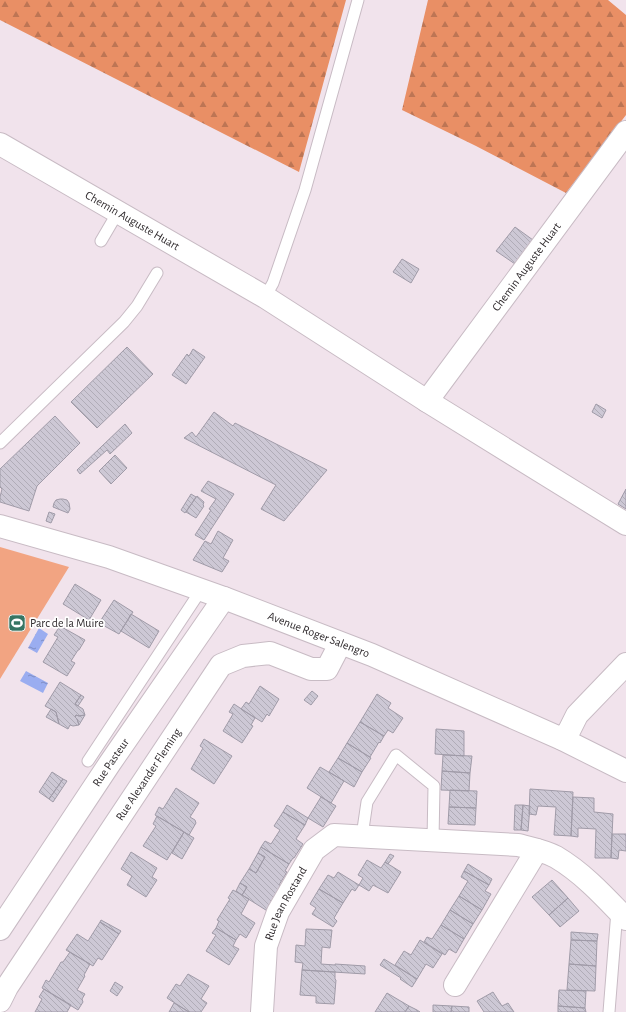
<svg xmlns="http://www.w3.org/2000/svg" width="626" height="1012" font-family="'Alegreya Sans',sans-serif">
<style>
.forest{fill:url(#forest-firs)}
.garden{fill:#f2a482}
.water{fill:url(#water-ripples)}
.building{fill:url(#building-back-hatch);stroke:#a09ba8}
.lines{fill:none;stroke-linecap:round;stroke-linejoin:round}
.service-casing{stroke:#c8bbc4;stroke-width:13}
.minor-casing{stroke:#c8bbc4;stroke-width:24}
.tertiary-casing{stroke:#c8bbc4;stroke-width:24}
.service{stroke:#fff;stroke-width:11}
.minor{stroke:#fff;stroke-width:22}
.tertiary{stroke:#fff;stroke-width:22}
.labels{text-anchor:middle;stroke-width:3.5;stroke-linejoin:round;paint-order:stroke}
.street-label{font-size:12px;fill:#302b2e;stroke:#fff}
.poi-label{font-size:12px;fill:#302b2e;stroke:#fff;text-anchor:start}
</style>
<defs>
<pattern id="forest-firs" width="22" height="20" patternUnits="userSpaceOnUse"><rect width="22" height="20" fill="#e98f65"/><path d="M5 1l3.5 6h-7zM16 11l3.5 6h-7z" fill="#bd7554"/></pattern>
<pattern id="water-ripples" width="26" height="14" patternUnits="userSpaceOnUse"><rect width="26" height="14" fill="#9aadf0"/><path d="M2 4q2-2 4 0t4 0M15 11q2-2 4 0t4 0" fill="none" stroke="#7e8dc3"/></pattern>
<pattern id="building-back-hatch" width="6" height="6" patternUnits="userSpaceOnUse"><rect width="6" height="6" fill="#cdc8d5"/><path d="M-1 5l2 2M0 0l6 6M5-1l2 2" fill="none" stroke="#b0acb7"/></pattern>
</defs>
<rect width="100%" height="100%" fill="#f1e3ec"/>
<path class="forest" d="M 0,0 L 346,0 L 299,172 L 0,20 Z
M 428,0 L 608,0 L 626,15 L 626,115 L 566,193 L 476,146 L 402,110 Z"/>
<path class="garden" d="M 0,547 L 69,567 L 0,679 Z"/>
<path class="water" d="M 39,628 L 48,634 L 37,653 L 28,648 Z
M 26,671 L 48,683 L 43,693 L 20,681 Z"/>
<path class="building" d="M 515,227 L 533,240 L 515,264 L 496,251 Z
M 402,259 L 419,269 L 411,283 L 393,272 Z
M 127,347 L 153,374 L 97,428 L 71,402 Z
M 193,349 L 205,357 L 186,384 L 172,375 L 187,354 L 189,356 Z
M 596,404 L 606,410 L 602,418 L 592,412 Z
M 214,412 L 233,426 L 235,423 L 327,470 L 284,521 L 261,509 L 276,485 L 184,438 L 192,432 L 196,437 Z
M 55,416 L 80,443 L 37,486 L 29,511 L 0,502 L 0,497 L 2,489 L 0,487 L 0,469 Z
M 125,424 L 132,433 L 110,454 L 107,450 L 80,474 L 77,470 Z
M 115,455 L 127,468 L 111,484 L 99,471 Z
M 208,481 L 234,494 L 204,540 L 195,535 L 211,510 L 209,509 L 216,499 L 201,491 Z
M 626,489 L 626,509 L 618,504 Z
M 191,494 L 196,497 L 185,513 L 181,510 Z
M 197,496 L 204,502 L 203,505 L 204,506 L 196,518 L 186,512 Z
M 60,499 L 63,499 L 67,500 L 69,503 L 70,509 L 68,513 L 53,507 L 54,503 L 56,500 Z
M 49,512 L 55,514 L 51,523 L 46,521 Z
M 218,531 L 233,540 L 223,558 L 229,561 L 222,572 L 193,560 L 205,541 L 211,544 Z
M 75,584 L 101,600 L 89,620 L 63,604 Z
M 114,600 L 133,612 L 119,634 L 99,623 Z
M 131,614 L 159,631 L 149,648 L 121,631 Z
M 60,626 L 85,640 L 79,650 L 78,650 L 71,661 L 75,663 L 67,676 L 43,662 L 58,637 L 54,635 Z
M 60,682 L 81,695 L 75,704 L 83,709 L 85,715 L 79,716 L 76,715 L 75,717 L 77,719 L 79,725 L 73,726 L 70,725 L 68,729 L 59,724 L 56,712 L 45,706 Z
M 260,686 L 279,699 L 269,716 L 267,714 L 262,722 L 241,709 L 246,702 L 249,704 Z
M 312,691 L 318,696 L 311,705 L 304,700 Z
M 377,694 L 391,703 L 388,708 L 403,718 L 393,733 L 388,730 L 384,736 L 360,722 Z
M 81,695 L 84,697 L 78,706 L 75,704 Z
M 234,704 L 255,718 L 251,725 L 253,726 L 242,743 L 223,731 L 233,714 L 229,712 Z
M 51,709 L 56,712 L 59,724 L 46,717 Z
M 76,715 L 79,716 L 85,715 L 79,725 L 77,719 L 75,717 Z
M 360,722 L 384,736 L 380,743 L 379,742 L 370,757 L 347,743 Z
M 436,729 L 464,731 L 464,756 L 435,754 Z
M 204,739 L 232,756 L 214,784 L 191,769 L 203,748 L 200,746 Z
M 347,743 L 371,758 L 362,772 L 338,758 Z
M 443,755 L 472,756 L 470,773 L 442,771 Z
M 338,758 L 362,772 L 354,787 L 329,772 Z
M 320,767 L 344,781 L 331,803 L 307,788 Z
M 442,771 L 470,773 L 469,791 L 441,790 Z
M 52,772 L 63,779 L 49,799 L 39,792 Z
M 63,779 L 67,781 L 53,802 L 49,799 Z
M 176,788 L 199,803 L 190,817 L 195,820 L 196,823 L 189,835 L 155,815 L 159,807 L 163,809 Z
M 530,789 L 573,792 L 571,836 L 554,835 L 556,807 L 538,806 L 536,815 L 529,814 Z
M 450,790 L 477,791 L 476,808 L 449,807 Z
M 321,797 L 336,806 L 323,827 L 308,818 Z
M 573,797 L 594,798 L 594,812 L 613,814 L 611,858 L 595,858 L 596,829 L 578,828 L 578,837 L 571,836 Z
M 287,805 L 308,818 L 305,825 L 283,812 Z
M 515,805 L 523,805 L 521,830 L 514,830 Z
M 523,805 L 530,806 L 528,831 L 521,830 Z
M 449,807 L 476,808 L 475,825 L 448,824 Z
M 283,812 L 305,825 L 296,839 L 303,844 L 294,858 L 293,858 L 289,864 L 261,847 L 265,841 L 271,844 L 280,830 L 274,826 Z
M 157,816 L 184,832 L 167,860 L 143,846 L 156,826 L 153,824 Z
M 184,832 L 194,838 L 182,859 L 172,853 Z
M 612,834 L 626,834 L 626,851 L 619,850 L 618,859 L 611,858 Z
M 261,847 L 289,864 L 285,871 L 287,872 L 279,885 L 281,887 L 269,912 L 242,895 L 247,887 L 240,883 L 249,869 L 256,873 L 265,857 L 258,853 Z
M 131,852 L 157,868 L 152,877 L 157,880 L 146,897 L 127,885 L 132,876 L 121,869 Z
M 258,853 L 265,857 L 256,873 L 249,869 Z
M 390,854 L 394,856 L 388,864 L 385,862 Z
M 367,860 L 381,868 L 385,862 L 401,872 L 388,893 L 373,885 L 369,891 L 359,885 L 363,878 L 358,875 Z
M 468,864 L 492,879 L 489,885 L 464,871 Z
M 464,871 L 489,885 L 485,891 L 491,894 L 482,910 L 459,896 L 468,881 L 461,877 Z
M 338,872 L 359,885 L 355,891 L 352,889 L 343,903 L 319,889 L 328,875 L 334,878 Z
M 552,880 L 568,898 L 549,915 L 532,897 Z
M 240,883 L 247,887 L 242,895 L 236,891 Z
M 319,889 L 343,903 L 334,918 L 337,921 L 333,927 L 312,914 L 316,908 L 310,904 Z
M 233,890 L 249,899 L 241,914 L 255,923 L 246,938 L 240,934 L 236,940 L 216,928 L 219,921 L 217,920 L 230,899 L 228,898 Z
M 459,896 L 482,910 L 473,924 L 450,910 Z
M 568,898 L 579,911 L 560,927 L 549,915 Z
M 450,910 L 473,924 L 464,939 L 441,925 Z
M 101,920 L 121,931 L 119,934 L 100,922 Z
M 100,922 L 119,934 L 102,960 L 98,958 L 93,966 L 66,950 L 77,934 L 88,941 Z
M 441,925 L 464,939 L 456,953 L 449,949 L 445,955 L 424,942 L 427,937 L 432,939 Z
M 216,928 L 236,940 L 233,946 L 239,949 L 229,965 L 206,951 L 216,935 L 212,933 Z
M 306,929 L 332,930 L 330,948 L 322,947 L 321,964 L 335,965 L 335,964 L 365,966 L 365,974 L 302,970 L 303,963 L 295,962 L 296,945 L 305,946 Z
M 571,932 L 598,934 L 597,941 L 571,940 Z
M 420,940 L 442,954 L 433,968 L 426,964 L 417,979 L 395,965 L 404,951 L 411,955 Z
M 571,940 L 597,941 L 596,966 L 569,964 Z
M 70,952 L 90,964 L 84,975 L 85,976 L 77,990 L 85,994 L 82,999 L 83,1002 L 78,1010 L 42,988 L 46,980 L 49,982 L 61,962 L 63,962 Z
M 384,959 L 417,979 L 412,987 L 400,979 L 401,978 L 380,965 Z
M 569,964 L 596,966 L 595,991 L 567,990 Z
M 302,970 L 335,972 L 335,979 L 336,980 L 334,1004 L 316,1003 L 316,996 L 300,995 Z
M 188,974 L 209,986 L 201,999 L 207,1003 L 201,1012 L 189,1012 L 167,998 L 176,984 L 180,986 Z
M 115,982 L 123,987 L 117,996 L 110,991 Z
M 44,989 L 71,1005 L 67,1012 L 35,1012 L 42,999 L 39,997 Z
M 559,990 L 586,991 L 585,1008 L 558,1006 Z
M 493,992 L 502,1006 L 508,1003 L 514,1012 L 484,1012 L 477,1001 Z
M 387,993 L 409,1006 L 405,1012 L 375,1012 Z
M 174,1003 L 189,1012 L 169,1012 Z
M 433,1005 L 452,1006 L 451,1012 L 433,1012 Z
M 409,1006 L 417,1010 L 420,1012 L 405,1012 Z
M 452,1006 L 469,1007 L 469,1012 L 451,1012 Z
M 558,1006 L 585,1008 L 586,1012 L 558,1012 Z"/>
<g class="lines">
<defs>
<path id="service" d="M 101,241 L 118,212
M 265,297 L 273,283 L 305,190 L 358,0
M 0,443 L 124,322 L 137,306 L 157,273
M 88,761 L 201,590
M 362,836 L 367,802 L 396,755 L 434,786 L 433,840
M 609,1012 L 617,911"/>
<g id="minor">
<path id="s1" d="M 0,144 L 265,297 L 427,401 L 626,524"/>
<path id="s2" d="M 427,401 L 626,132"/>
<path d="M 562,739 L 569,731 L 577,715 L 626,664"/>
<path id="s3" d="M 0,929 L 110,763 L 224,598"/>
<path d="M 455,985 L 537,850"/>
<path id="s4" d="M 0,1001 L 7,987 L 221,665 L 243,656 L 270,653 L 311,669 L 327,669 L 340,644"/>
<path id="s5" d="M 262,1012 L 266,946 L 278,912 L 314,850 L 334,835 L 518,845 C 530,848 545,851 556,857 C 583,873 604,896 626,919"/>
</g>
<g id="tertiary">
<path id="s6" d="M 0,526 L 109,557 L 224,598 L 372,655 L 562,739 L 626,771"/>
</g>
</defs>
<use href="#service" class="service-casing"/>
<use href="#minor" class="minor-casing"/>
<use href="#tertiary" class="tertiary-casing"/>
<use href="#service" class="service"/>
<use href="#minor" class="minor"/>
<use href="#tertiary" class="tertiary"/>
</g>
<defs>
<symbol id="stadium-square" viewBox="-11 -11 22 22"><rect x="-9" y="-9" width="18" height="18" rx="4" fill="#367563" stroke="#fff"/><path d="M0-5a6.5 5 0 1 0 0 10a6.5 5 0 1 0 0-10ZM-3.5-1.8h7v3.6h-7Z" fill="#fff"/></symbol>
</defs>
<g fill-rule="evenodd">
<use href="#stadium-square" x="7" y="613" width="20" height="20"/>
</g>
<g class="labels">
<g class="street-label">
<text dy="4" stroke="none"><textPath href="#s1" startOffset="153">Chemin Auguste Huart</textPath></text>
<text dy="4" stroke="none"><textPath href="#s2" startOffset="167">Chemin Auguste Huart</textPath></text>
<text dy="4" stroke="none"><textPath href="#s6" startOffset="337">Avenue Roger Salengro</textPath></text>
<text dy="4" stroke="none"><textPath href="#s3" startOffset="200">Rue Pasteur</textPath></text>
<text dy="4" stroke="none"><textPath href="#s4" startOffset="271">Rue Alexander Fleming</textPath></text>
<text dy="4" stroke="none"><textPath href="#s5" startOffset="113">Rue Jean Rostand</textPath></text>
</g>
<g class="poi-label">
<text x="30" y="627">Parc de la Muire</text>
</g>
</g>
</svg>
